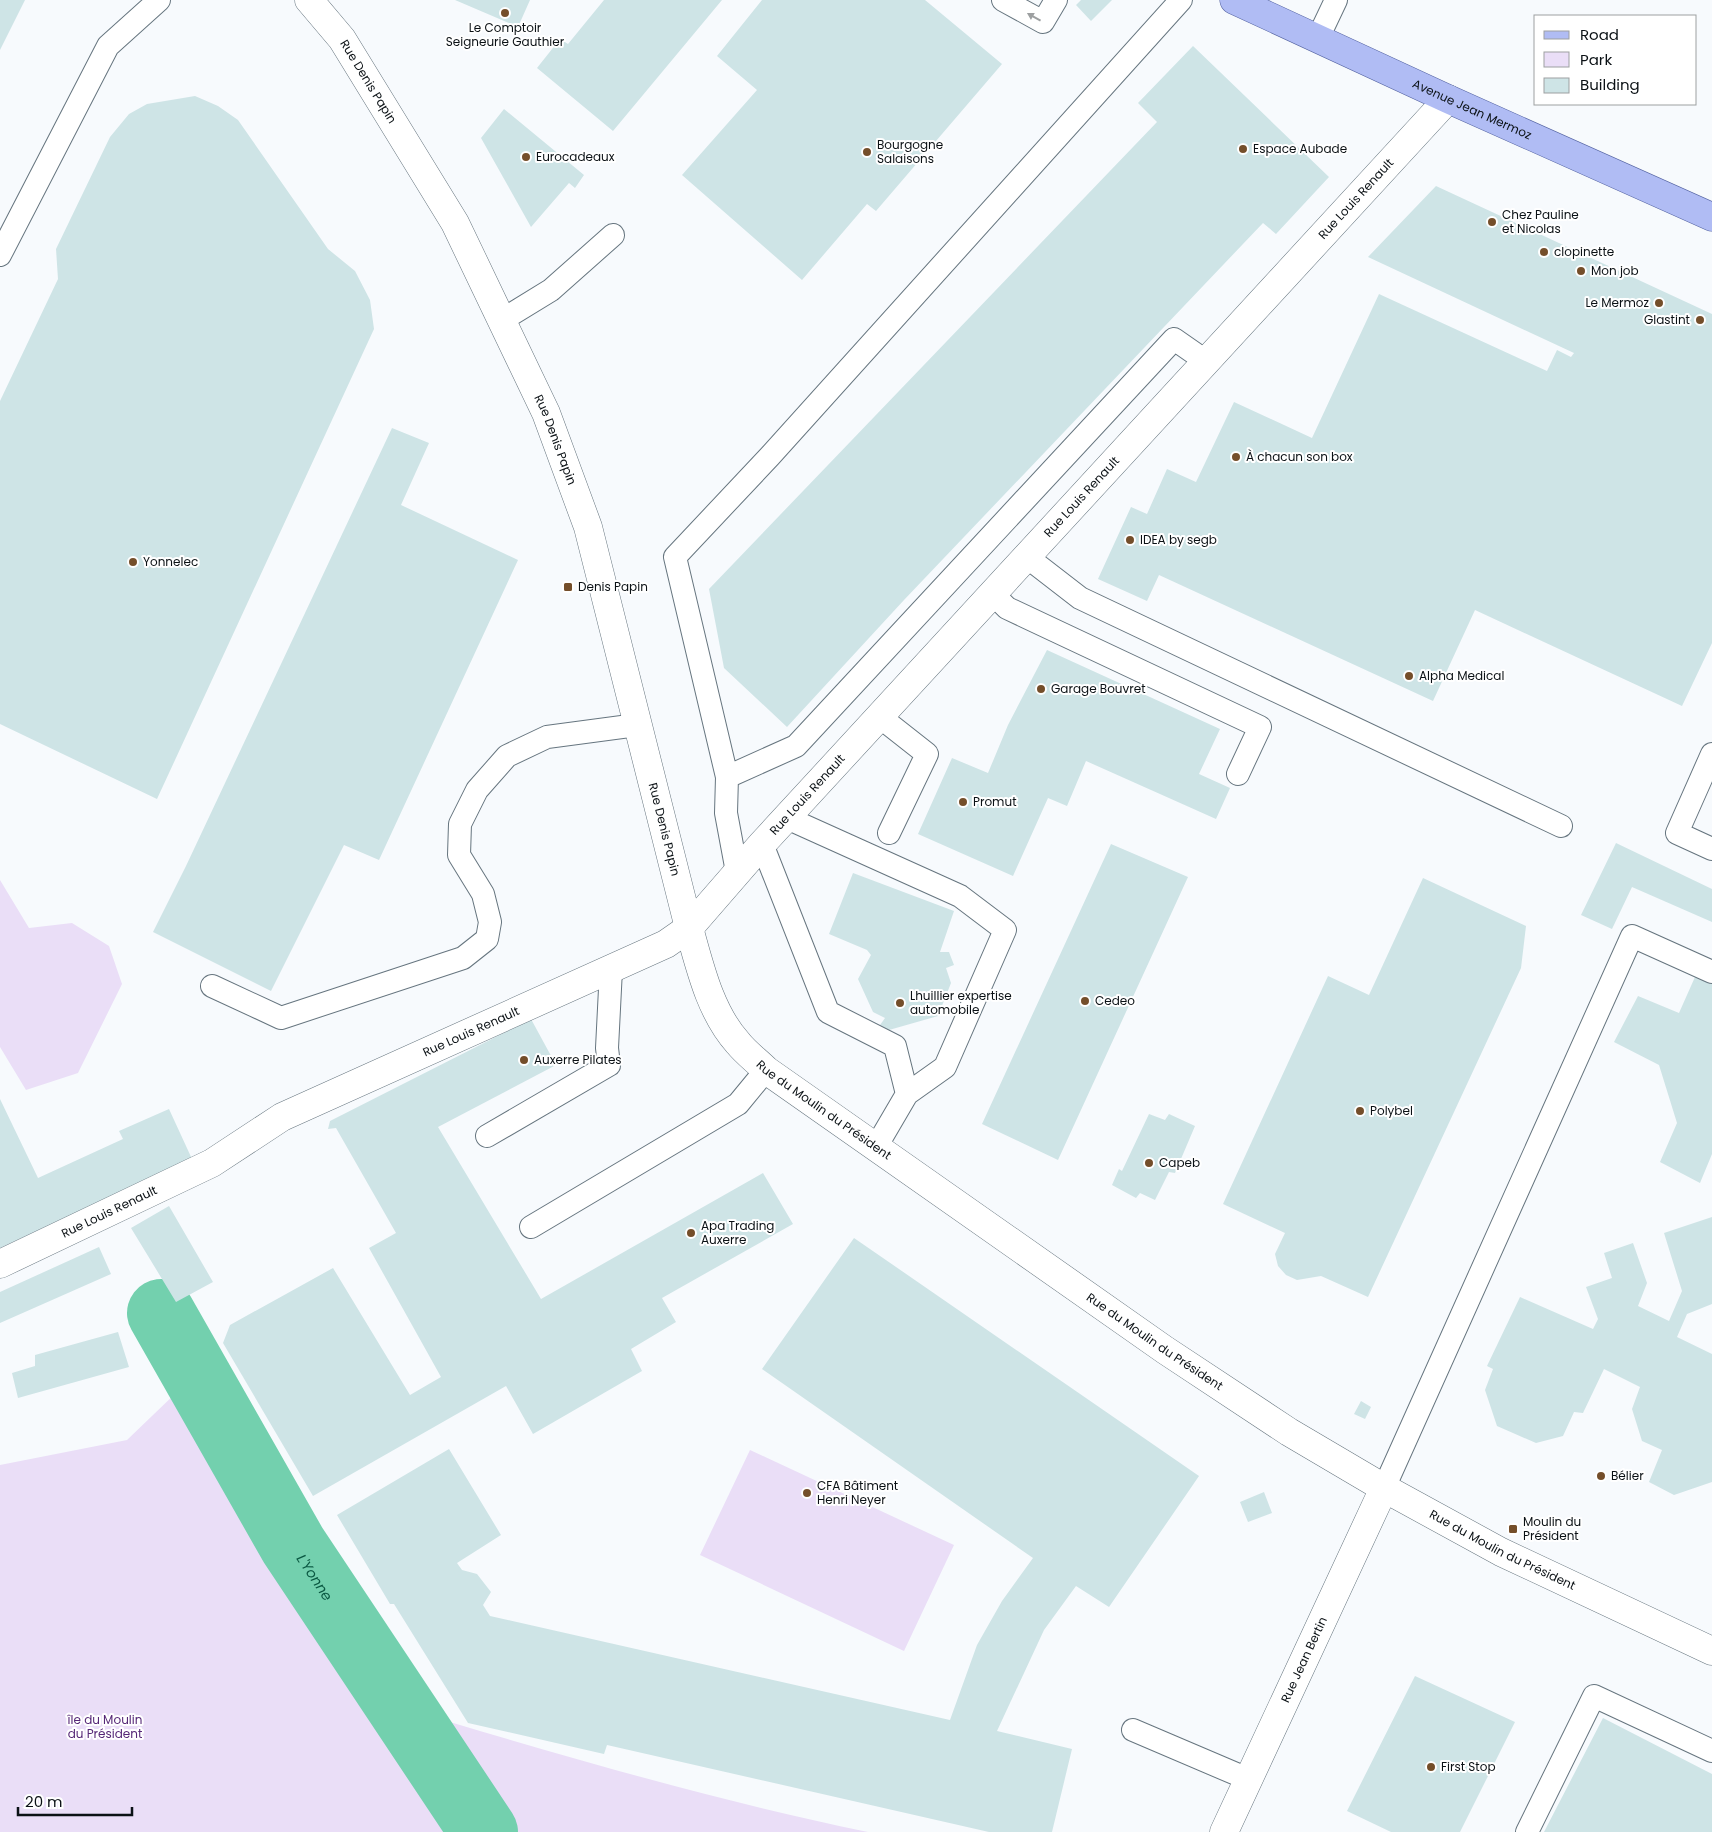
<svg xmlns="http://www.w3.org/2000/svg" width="1712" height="1832" font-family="Poppins,sans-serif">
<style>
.green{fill:#eadef7}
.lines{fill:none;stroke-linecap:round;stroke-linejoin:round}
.river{stroke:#73d0ae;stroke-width:68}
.building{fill:#cee4e6}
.service-casing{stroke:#66757f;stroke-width:24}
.minor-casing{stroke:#66757f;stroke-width:29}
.primary-casing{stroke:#5463a1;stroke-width:29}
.service{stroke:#fff;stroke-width:22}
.minor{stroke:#fff;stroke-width:28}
.primary{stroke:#b0bcf4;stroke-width:28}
.oneway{fill:#9da0a1}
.poi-dot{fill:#744e2a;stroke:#fff;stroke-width:2}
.labels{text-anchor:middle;stroke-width:4;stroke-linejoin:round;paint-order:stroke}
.poi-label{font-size:12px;fill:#0b1115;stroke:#fff;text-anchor:start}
.street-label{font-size:12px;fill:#0b1115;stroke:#fff}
.park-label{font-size:12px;fill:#552776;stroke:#fff}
.water-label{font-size:14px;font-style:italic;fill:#0a5842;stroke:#fff}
</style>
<rect width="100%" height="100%" fill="#f7fafd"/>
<path class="green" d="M 0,880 L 29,928 L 72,923 L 109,946 L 122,984 L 78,1073 L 26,1090 L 0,1047 Z
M 200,1321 L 312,1515 L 450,1722 C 588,1763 727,1803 868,1832 L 0,1832 L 0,1465 L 127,1440 L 178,1391 Z
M 750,1450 L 954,1545 L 904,1651 L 700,1555 Z"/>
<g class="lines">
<path class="river" id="s1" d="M 161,1313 L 293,1545 L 484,1832"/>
</g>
<path class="building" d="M 0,0 L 25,0 L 0,50 Z
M 455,0 L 530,0 L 518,27 Z
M 604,0 L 722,0 L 613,131 L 537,68 L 560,39 L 568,44 Z
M 762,0 L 925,0 L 1002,64 L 876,211 L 867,204 L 802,280 L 682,175 L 757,90 L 717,56 Z
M 1081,0 L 1112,0 L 1091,21 L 1076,5 Z
M 1193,46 L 1329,177 L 1276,234 L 1263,223 L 904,600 L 787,727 L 724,668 L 709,589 L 1157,122 L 1138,103 Z
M 195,96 L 218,106 L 238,120 L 328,249 L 355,271 L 370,300 L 374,329 L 157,799 L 0,724 L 0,401 L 58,279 L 56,249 L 110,137 L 129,114 L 147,104 Z
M 504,109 L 584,175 L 575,188 L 569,183 L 531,227 L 481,138 Z
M 1436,186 L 1712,314 L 1712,643 L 1682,706 L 1475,610 L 1433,701 L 1159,575 L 1147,601 L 1098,579 L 1131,507 L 1147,514 L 1167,469 L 1196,482 L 1234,402 L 1312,438 L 1379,294 L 1547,371 L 1557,350 L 1571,357 L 1574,353 L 1368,257 Z
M 392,428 L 429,443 L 401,505 L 518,560 L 379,860 L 344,845 L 271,991 L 153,932 L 186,866 Z
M 1047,650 L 1220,729 L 1199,774 L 1230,788 L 1216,819 L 1086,761 L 1067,806 L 1048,798 L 1013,876 L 918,834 L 952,758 L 988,773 L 1008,725 Z
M 1616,843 L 1712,889 L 1712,922 L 1632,887 L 1612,929 L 1581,915 Z
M 1111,844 L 1188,877 L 1058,1160 L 982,1124 Z
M 853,873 L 954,911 L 940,952 L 949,952 L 954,965 L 946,968 L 951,983 L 938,1016 L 889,1030 L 880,1025 L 885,1018 L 873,1012 L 858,979 L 871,955 L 867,950 L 829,934 Z
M 1423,878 L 1526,926 L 1521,968 L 1368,1297 L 1321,1276 L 1297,1280 L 1286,1275 L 1278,1266 L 1275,1254 L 1285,1233 L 1223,1204 L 1328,976 L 1369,995 Z
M 1695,977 L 1712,984 L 1712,1154 L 1700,1183 L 1660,1162 L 1677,1123 L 1659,1065 L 1614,1042 L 1638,996 L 1679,1013 Z
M 531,1019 L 556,1065 L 438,1127 L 541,1299 L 763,1173 L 793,1224 L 662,1298 L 676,1322 L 631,1349 L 642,1371 L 533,1434 L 506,1386 L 313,1496 L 223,1343 L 230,1325 L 333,1268 L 410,1395 L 441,1377 L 369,1248 L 396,1233 L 336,1128 L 328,1129 L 330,1121 Z
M 0,1099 L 38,1178 L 123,1139 L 119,1131 L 169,1109 L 192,1159 L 0,1248 Z
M 1149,1114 L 1165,1120 L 1169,1114 L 1195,1126 L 1175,1173 L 1169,1172 L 1155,1200 L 1140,1193 L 1136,1198 L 1112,1185 L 1119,1169 L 1122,1171 Z
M 169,1206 L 213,1282 L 176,1302 L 131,1228 Z
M 1712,1217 L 1712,1304 L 1687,1314 L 1677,1337 L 1712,1354 L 1712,1482 L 1674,1495 L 1649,1482 L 1662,1450 L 1642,1441 L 1632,1409 L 1640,1387 L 1604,1369 L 1583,1413 L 1574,1412 L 1563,1436 L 1536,1443 L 1497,1426 L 1485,1390 L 1493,1369 L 1487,1366 L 1520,1297 L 1593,1329 L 1598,1319 L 1586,1287 L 1612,1278 L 1604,1253 L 1633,1243 L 1647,1283 L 1638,1306 L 1669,1321 L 1682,1291 L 1664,1233 Z
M 854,1238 L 1199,1476 L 1109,1607 L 1076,1586 L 1044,1630 L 997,1731 L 1072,1749 L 1052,1832 L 989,1832 L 607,1745 L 604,1754 L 468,1723 L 394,1604 L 390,1604 L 337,1515 L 449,1449 L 501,1535 L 457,1563 L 462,1570 L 477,1574 L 491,1592 L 483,1605 L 490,1616 L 950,1720 L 977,1645 L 1002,1601 L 1033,1558 L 762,1369 Z
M 99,1247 L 111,1274 L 0,1323 L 0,1292 Z
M 118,1332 L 129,1367 L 18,1398 L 12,1373 L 35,1366 L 35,1355 Z
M 1361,1401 L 1371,1407 L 1365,1419 L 1354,1414 Z
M 1264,1492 L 1272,1513 L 1248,1522 L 1240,1502 Z
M 1415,1676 L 1515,1722 L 1460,1832 L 1391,1832 L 1347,1811 Z
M 1603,1718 L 1712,1774 L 1712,1832 L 1544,1832 Z"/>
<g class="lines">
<defs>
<path id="service" d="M 1003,0 L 1043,22 L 1056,0
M 1318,38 L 1336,0
M 0,255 L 108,46 L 159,0
M 502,320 L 551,290 L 613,235
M 1027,557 L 1080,598 L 1561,826
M 993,594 L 1007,608 L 1260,727 L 1238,774
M 880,717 L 927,754 L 889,833
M 1712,754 L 1677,833 L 1712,849
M 727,777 L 796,746 L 1174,339 L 1207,362
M 787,818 L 960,896 L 1005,930 L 945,1067 L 907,1094
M 762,844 L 828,1012 L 895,1046 L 907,1094 L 876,1147
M 737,872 L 726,813 L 727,777 L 675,557 L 770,456 L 1181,0
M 212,986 L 281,1018 L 463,958 L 487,939 L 490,922 L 483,894 L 459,855 L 460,824 L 477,790 L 507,756 L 547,737 L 637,725
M 487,1136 L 609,1065 L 607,1048 L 611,969
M 531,1227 L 738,1104 L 766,1070
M 1384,1488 L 1632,936 L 1712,972
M 1133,1730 L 1248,1779
M 1527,1832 L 1594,1696 L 1712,1751"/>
<g id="minor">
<path id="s2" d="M 309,0 L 342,39 L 455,223 L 546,413 L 588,527 L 689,928 C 700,967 710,1012 738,1043 C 746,1053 757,1061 766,1070 L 1165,1350 L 1289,1432 L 1384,1488 L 1501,1552 L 1712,1651"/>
<path id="s3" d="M 0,1264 L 212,1163 L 282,1117 L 666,944 L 689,928 L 762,844 L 1448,99"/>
<path id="s4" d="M 1224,1832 L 1384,1488"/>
</g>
<g id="primary">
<path id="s5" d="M 1234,0 L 1448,99 L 1712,217"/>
</g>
</defs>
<use href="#service" class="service-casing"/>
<use href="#minor" class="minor-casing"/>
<use href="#primary" class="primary-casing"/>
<use href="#service" class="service"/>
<use href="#minor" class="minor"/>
<use href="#primary" class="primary"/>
</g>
<defs><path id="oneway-solid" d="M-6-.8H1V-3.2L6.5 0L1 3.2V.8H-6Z" transform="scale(1.25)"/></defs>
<use class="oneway" href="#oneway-solid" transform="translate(1034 17) rotate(-151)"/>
<g class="poi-dot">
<circle cx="505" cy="13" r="5"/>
<circle cx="1243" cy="149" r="5"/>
<circle cx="867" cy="152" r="5"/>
<circle cx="526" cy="157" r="5"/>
<circle cx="1492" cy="222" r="5"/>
<circle cx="1544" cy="252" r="5"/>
<circle cx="1581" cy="271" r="5"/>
<circle cx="1659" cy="303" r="5"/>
<circle cx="1700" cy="320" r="5"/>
<circle cx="1236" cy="457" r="5"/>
<circle cx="1130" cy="540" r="5"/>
<circle cx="133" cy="562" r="5"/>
<rect x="563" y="582" width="10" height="10" rx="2.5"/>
<circle cx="1409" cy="676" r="5"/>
<circle cx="1041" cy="689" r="5"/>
<circle cx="963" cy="802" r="5"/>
<circle cx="1085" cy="1001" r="5"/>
<circle cx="900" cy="1003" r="5"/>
<circle cx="524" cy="1060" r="5"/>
<circle cx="1360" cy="1111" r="5"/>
<circle cx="1149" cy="1163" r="5"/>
<circle cx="691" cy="1233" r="5"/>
<circle cx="1601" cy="1476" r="5"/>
<circle cx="807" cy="1493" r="5"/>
<rect x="1508" y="1524" width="10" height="10" rx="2.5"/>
<circle cx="1431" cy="1767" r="5"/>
</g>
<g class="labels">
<g class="poi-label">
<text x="505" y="32" text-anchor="middle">Le Comptoir<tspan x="505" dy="14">Seigneurie Gauthier</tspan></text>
<text x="877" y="149">Bourgogne<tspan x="877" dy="14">Salaisons</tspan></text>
<text x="1253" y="153">Espace Aubade</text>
<text x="536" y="161">Eurocadeaux</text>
<text x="1502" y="219">Chez Pauline<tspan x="1502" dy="14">et Nicolas</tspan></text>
<text x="1554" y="256">clopinette</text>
<text x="1591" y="275">Mon job</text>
<text x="1649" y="307" text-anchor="end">Le Mermoz</text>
<text x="1690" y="324" text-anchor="end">Glastint</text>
<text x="1246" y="461">À chacun son box</text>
<text x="1140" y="544">IDEA by segb</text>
<text x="143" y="566">Yonnelec</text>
<text x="578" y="591">Denis Papin</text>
<text x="1419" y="680">Alpha Medical</text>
<text x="1051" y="693">Garage Bouvret</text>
<text x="973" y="806">Promut</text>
<text x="910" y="1000">Lhuillier expertise<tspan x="910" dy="14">automobile</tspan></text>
<text x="1095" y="1005">Cedeo</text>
<text x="534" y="1064">Auxerre Pilates</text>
<text x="1370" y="1115">Polybel</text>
<text x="1159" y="1167">Capeb</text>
<text x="701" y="1230">Apa Trading<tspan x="701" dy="14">Auxerre</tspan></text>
<text x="1611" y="1480">Bélier</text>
<text x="817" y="1490">CFA Bâtiment<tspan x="817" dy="14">Henri Neyer</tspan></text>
<text x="1523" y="1526">Moulin du<tspan x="1523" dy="14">Président</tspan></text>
<text x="1441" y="1771">First Stop</text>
</g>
<g class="street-label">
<text dy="4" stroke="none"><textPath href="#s2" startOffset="101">Rue Denis Papin</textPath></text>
<text dy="4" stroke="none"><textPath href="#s5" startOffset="262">Avenue Jean Mermoz</textPath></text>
<text dy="4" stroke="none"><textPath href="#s3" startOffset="1756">Rue Louis Renault</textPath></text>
<text dy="4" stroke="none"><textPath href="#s2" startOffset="506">Rue Denis Papin</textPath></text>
<text dy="4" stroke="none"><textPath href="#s3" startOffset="1351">Rue Louis Renault</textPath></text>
<text dy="4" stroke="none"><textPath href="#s3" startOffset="946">Rue Louis Renault</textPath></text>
<text dy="4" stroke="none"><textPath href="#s2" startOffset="911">Rue Denis Papin</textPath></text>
<text dy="4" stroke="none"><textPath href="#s3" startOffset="526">Rue Louis Renault</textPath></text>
<text dy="4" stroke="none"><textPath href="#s2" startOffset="1248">Rue du Moulin du Président</textPath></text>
<text dy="4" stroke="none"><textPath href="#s3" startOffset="121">Rue Louis Renault</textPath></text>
<text dy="4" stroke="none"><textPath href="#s2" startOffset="1652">Rue du Moulin du Président</textPath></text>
<text dy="4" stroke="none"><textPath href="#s2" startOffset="2058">Rue du Moulin du Président</textPath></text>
<text dy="4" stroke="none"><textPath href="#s4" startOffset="190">Rue Jean Bertin</textPath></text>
</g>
<g class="park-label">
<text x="105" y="1724">île du Moulin<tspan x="105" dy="14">du Président</tspan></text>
</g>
<g class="water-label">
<text dy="5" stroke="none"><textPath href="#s1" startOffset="306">L'Yonne</textPath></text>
</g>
</g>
<rect x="1534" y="15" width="162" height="90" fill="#ffffff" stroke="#9da0a1"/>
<rect x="1544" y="31" width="25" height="8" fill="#b0bcf4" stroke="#9da0a1"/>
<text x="1580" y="40" font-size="15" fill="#0b1115">Road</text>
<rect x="1544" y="52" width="25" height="15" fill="#eadef7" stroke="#9da0a1"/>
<text x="1580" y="65" font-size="15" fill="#0b1115">Park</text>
<rect x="1544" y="78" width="25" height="15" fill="#cee4e6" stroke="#9da0a1"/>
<text x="1580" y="90" font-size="15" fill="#0b1115">Building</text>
<path d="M18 1807v8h114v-8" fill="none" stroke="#0b1115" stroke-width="2.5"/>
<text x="25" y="1807" font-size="15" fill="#0b1115" stroke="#ffffff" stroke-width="4" paint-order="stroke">20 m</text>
</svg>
